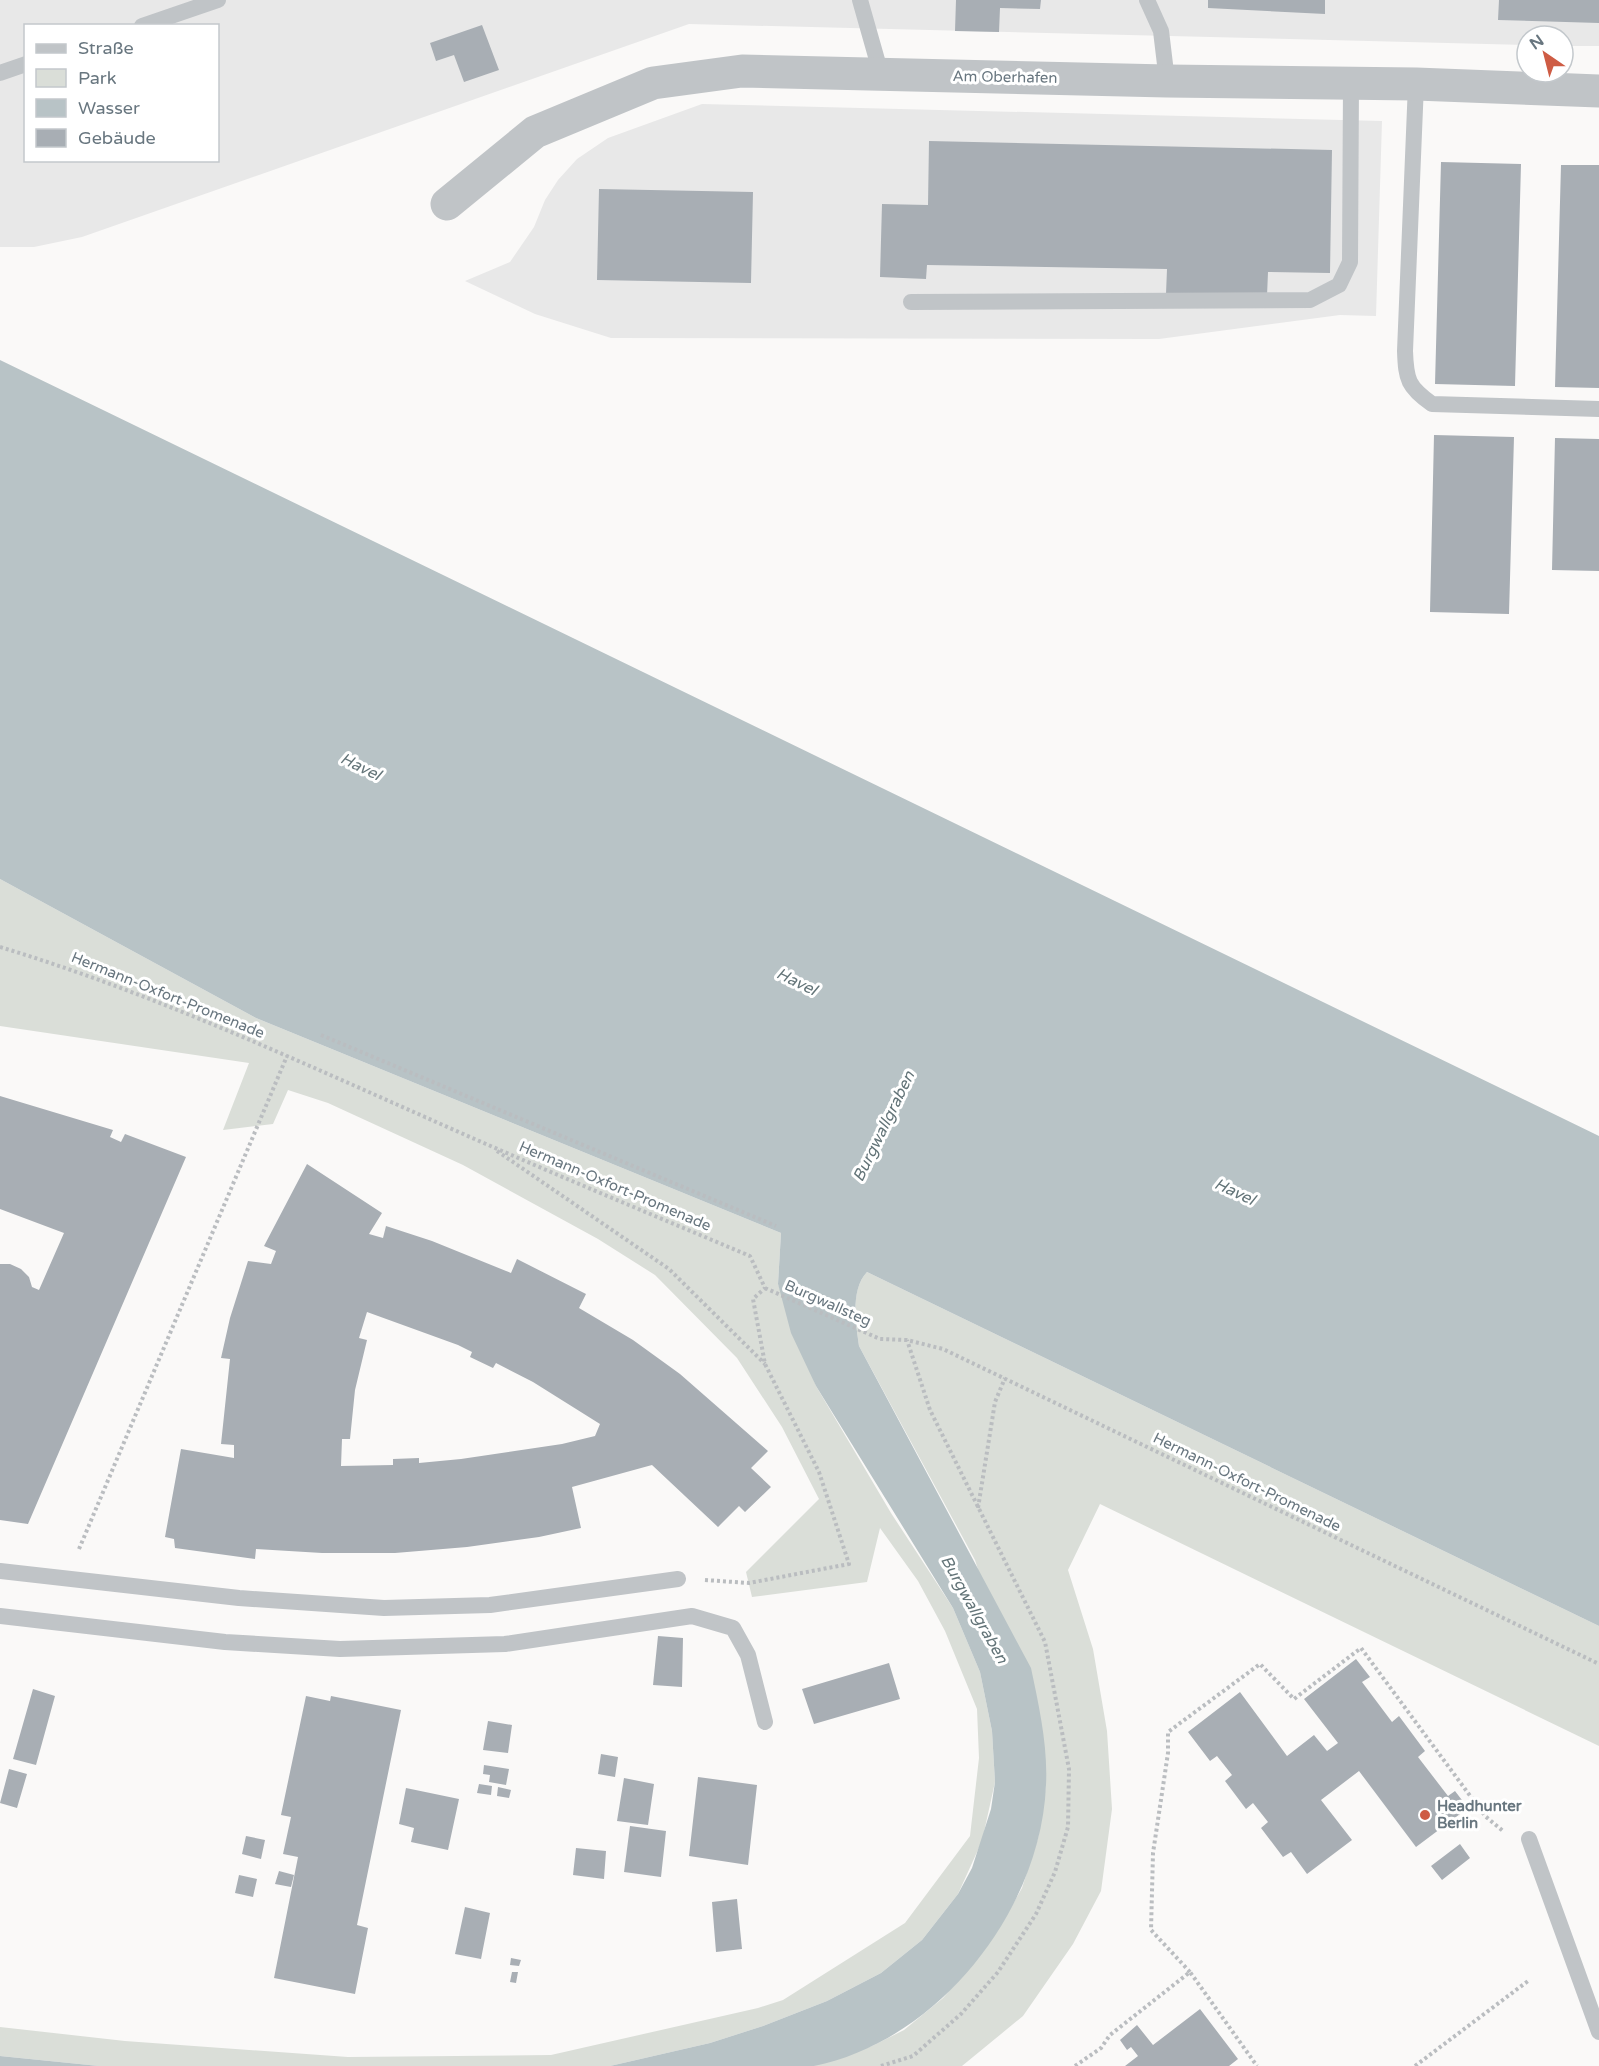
<svg xmlns="http://www.w3.org/2000/svg" width="1599" height="2066" font-family="'Varela Round',sans-serif">
<style>
.built{fill:#e8e8e8;fill-rule:evenodd}
.green{fill:#daded8}
.water{fill:#b8c3c6}
.building{fill:#a8aeb4;fill-rule:evenodd}
.lines{fill:none;stroke-linecap:round;stroke-linejoin:round}
.path{stroke:#babdc0;stroke-width:4;stroke-dasharray:3 3;stroke-linecap:butt}
.lane{stroke:#c0c4c7;stroke-width:16}
.street{stroke:#c0c4c7;stroke-width:33}
.poi-dot{fill:#ce5c44;stroke:#fff;stroke-width:2}
.labels{text-anchor:middle;stroke-width:6;stroke-linejoin:round;paint-order:stroke}
.street-label{font-size:15px;fill:#68767f;stroke:#fff}
.poi-label{font-size:15px;font-weight:bold;fill:#68767f;stroke:#fff;text-anchor:start}
.water-label{font-size:16px;font-style:italic;fill:#637478;stroke:#fff}
</style>
<rect width="100%" height="100%" fill="#faf9f8"/>
<path class="built" d="M 0,0 L 1599,0 L 1599,46 L 1563,46 L 1563,36 L 1527,36 L 1527,45 L 689,24 L 82,237 L 34,247 L 0,247 ZM 26,26 L 218,26 L 218,160 L 26,160 Z
M 702,104 L 1382,121 L 1376,316 L 1340,315 L 1159,339 L 611,338 L 535,314 L 465,281 L 510,262 L 534,227 L 545,200 L 558,180 L 577,159 L 608,138 Z"/>
<path class="green" d="M 0,879 L 256,1018 L 781,1233 L 778,1284 L 816,1386 L 891,1513 L 953,1608 L 980,1672 L 992,1731 L 995,1782 L 982,1841 L 958,1894 L 922,1940 L 881,1973 L 827,2001 L 763,2026 L 710,2043 L 610,2066 L 99,2066 L 0,2056 L 0,2027 L 125,2041 L 348,2057 L 551,2055 L 758,2008 L 783,2000 L 905,1923 L 970,1836 L 979,1758 L 977,1709 L 945,1631 L 918,1581 L 880,1528 L 867,1582 L 752,1597 L 746,1572 L 819,1499 L 782,1427 L 737,1358 L 655,1275 L 598,1239 L 463,1165 L 328,1103 L 288,1090 L 273,1124 L 223,1130 L 249,1063 L 0,1026 Z
M 867,1272 L 1599,1626 L 1599,1746 L 1100,1504 L 1068,1570 L 1093,1649 L 1107,1731 L 1112,1809 L 1101,1891 L 1073,1944 L 1023,2016 L 962,2066 L 813,2066 L 872,2046 L 904,2030 L 943,1998 L 969,1969 L 996,1933 L 1022,1888 L 1038,1838 L 1046,1785 L 975,1560 L 859,1346 C 856,1323 850,1290 867,1272 Z"/>
<path class="water" d="M 0,360 L 1599,1136 L 1599,1626 L 867,1272 C 850,1290 856,1324 859,1346 L 1031,1668 C 1039,1706 1048,1746 1046,1785 C 1041,1911 938,2041 814,2066 C 795,2066 773,2066 755,2066 C 706,2066 658,2066 610,2066 L 710,2043 L 763,2026 L 827,2001 L 881,1973 L 922,1940 L 958,1894 L 972,1868 L 991,1809 L 995,1782 L 992,1731 L 980,1672 L 953,1608 L 816,1386 L 791,1333 L 778,1284 L 781,1233 L 256,1018 L 0,879 Z
M 0,2056 L 99,2066 L 0,2066 Z"/>
<path class="building" d="M 956,0 L 1041,0 L 1040,9 L 1000,8 L 999,32 L 955,31 Z
M 1208,0 L 1325,0 L 1325,14 L 1208,8 Z
M 1499,0 L 1599,0 L 1599,23 L 1498,20 Z
M 482,25 L 499,70 L 464,82 L 454,55 L 436,61 L 430,43 Z
M 929,141 L 1332,150 L 1330,273 L 1268,272 L 1267,296 L 1166,294 L 1167,269 L 927,265 L 926,279 L 880,277 L 882,204 L 928,205 Z
M 1441,162 L 1521,164 L 1515,386 L 1435,384 Z
M 1561,165 L 1599,165 L 1599,388 L 1555,387 Z
M 599,189 L 753,192 L 751,283 L 597,280 Z
M 1434,435 L 1514,437 L 1509,614 L 1430,612 Z
M 1555,438 L 1599,439 L 1599,571 L 1552,570 Z
M 0,1096 L 113,1130 L 110,1137 L 121,1142 L 125,1134 L 186,1157 L 28,1524 L 0,1520 L 0,1264 L 10,1264 L 21,1269 L 29,1277 L 32,1287 L 39,1290 L 64,1233 L 0,1209 Z
M 307,1164 L 382,1213 L 369,1234 L 383,1238 L 386,1226 L 432,1241 L 511,1273 L 517,1259 L 586,1294 L 579,1308 L 633,1340 L 680,1374 L 768,1451 L 751,1468 L 771,1487 L 745,1512 L 739,1506 L 718,1527 L 652,1465 L 572,1487 L 581,1528 L 539,1537 L 467,1547 L 395,1553 L 322,1553 L 256,1549 L 255,1559 L 175,1548 L 174,1539 L 165,1537 L 181,1449 L 234,1458 L 234,1445 L 221,1444 L 230,1359 L 221,1358 L 230,1318 L 248,1261 L 271,1264 L 276,1251 L 264,1246 ZM 367,1312 L 458,1345 L 472,1352 L 470,1357 L 493,1368 L 496,1363 L 533,1382 L 600,1424 L 595,1436 L 562,1444 L 461,1459 L 419,1463 L 419,1458 L 393,1459 L 393,1465 L 341,1466 L 342,1439 L 350,1439 L 355,1390 L 367,1340 L 359,1338 Z
M 658,1636 L 683,1638 L 682,1687 L 653,1685 Z
M 1356,1659 L 1370,1677 L 1362,1682 L 1392,1722 L 1399,1716 L 1425,1751 L 1418,1757 L 1448,1796 L 1455,1791 L 1468,1808 L 1416,1847 L 1359,1771 L 1321,1800 L 1352,1840 L 1307,1874 L 1291,1852 L 1283,1857 L 1261,1828 L 1268,1822 L 1253,1803 L 1246,1809 L 1225,1781 L 1232,1775 L 1217,1756 L 1210,1761 L 1188,1732 L 1240,1692 L 1287,1756 L 1314,1735 L 1327,1751 L 1338,1743 L 1304,1699 Z
M 889,1663 L 900,1699 L 814,1724 L 802,1689 Z
M 33,1689 L 55,1696 L 36,1765 L 13,1759 Z
M 306,1696 L 330,1701 L 331,1696 L 401,1710 L 357,1925 L 368,1928 L 355,1994 L 274,1978 L 298,1857 L 283,1854 L 291,1817 L 281,1815 Z
M 488,1721 L 512,1725 L 508,1753 L 483,1750 Z
M 601,1754 L 618,1757 L 615,1777 L 598,1774 Z
M 484,1765 L 509,1769 L 506,1785 L 489,1782 L 490,1775 L 483,1774 Z
M 9,1769 L 27,1774 L 17,1808 L 0,1803 Z
M 698,1777 L 757,1785 L 748,1865 L 689,1856 Z
M 624,1778 L 654,1784 L 648,1825 L 617,1821 Z
M 479,1784 L 492,1786 L 491,1795 L 477,1793 Z
M 498,1787 L 511,1790 L 509,1798 L 497,1796 Z
M 406,1788 L 459,1799 L 448,1850 L 411,1842 L 414,1828 L 399,1824 Z
M 630,1826 L 666,1831 L 661,1877 L 624,1872 Z
M 246,1836 L 265,1840 L 261,1859 L 242,1854 Z
M 1460,1844 L 1470,1858 L 1442,1880 L 1431,1866 Z
M 576,1848 L 606,1851 L 604,1879 L 573,1875 Z
M 279,1871 L 294,1875 L 291,1887 L 275,1884 Z
M 239,1875 L 257,1879 L 253,1897 L 235,1893 Z
M 737,1899 L 742,1949 L 716,1952 L 712,1902 Z
M 465,1907 L 490,1913 L 481,1959 L 455,1954 Z
M 511,1958 L 521,1960 L 519,1966 L 510,1965 Z
M 512,1972 L 518,1972 L 516,1983 L 510,1982 Z
M 1200,2009 L 1238,2059 L 1229,2066 L 1125,2066 L 1138,2056 L 1131,2047 L 1127,2050 L 1120,2040 L 1137,2025 L 1153,2045 Z"/>
<g class="lines">
<path class="path" d="M 0,947 C 146,991 285,1055 425,1117 C 532,1165 641,1210 750,1256 L 765,1288
M 321,1035 L 776,1226
M 497,1151 L 669,1269 L 765,1364
M 765,1288 L 880,1339 L 907,1340 L 943,1349 L 1599,1664
M 978,1508 L 995,1402 L 1005,1378
M 79,1549 L 287,1056
M 705,1580 L 749,1583 L 849,1564 L 819,1472 L 765,1364 L 753,1299 L 765,1288
M 1190,1972 L 1151,1930 L 1153,1853 L 1168,1753 L 1168,1732 L 1260,1664 L 1294,1699 L 1361,1648 L 1485,1816 L 1503,1831
M 881,2066 L 913,2056 L 961,2014 L 998,1972 L 1036,1914 L 1055,1872 L 1068,1827 L 1069,1769 L 1045,1642 L 930,1410 L 907,1340
M 1075,2066 L 1101,2048 L 1110,2035 L 1190,1972 L 1257,2066
M 1415,2066 L 1528,1981"/>
<path class="lane" d="M 860,0 L 881,74
M 1147,0 L 1161,31 L 1167,81
M 142,26 L 218,0
M 0,73 L 26,64
M 1416,84 L 1405,351 C 1406,380 1408,387 1432,404 L 1599,409
M 911,302 L 1310,300 L 1339,285 L 1350,262 L 1351,84
M 0,1571 L 239,1598 L 384,1608 L 490,1605 L 678,1579
M 0,1616 L 225,1642 L 340,1649 L 505,1644 L 692,1616 L 733,1628 L 748,1655 L 765,1722
M 1529,1839 L 1599,2032"/>
<path class="street" d="M 447,204 L 535,132 L 653,83 L 742,71 L 1167,81 L 1416,84 L 1599,91"/>
</g>
<circle class="poi-dot" cx="1425" cy="1815" r="6"/>
<g class="labels">
<g class="street-label">
<text transform="translate(1005 77) rotate(1)" y="5">Am Oberhafen</text>
<text transform="translate(168 995) rotate(22)" y="5">Hermann-Oxfort-Promenade</text>
<text transform="translate(615 1186) rotate(23)" y="5">Hermann-Oxfort-Promenade</text>
<text transform="translate(828 1303) rotate(24)" y="5">Burgwallsteg</text>
<text transform="translate(1247 1482) rotate(26)" y="5">Hermann-Oxfort-Promenade</text>
</g>
<g class="poi-label">
<text x="1437" y="1811">Headhunter<tspan x="1437" dy="17">Berlin</tspan></text>
</g>
<g class="water-label">
<text transform="translate(361 766) rotate(26)" y="6">Havel</text>
<text transform="translate(797 981) rotate(26)" y="6">Havel</text>
<text transform="translate(883 1126) rotate(-64)" y="6">Burgwallgraben</text>
<text transform="translate(1235 1191) rotate(25)" y="6">Havel</text>
<text transform="translate(975 1609) rotate(61)" y="6">Burgwallgraben</text>
</g>
</g>
<rect x="24" y="24" width="195" height="138" fill="#ffffff" stroke="#c3c8cc" stroke-width="1.5"/>
<rect x="36" y="44" width="30" height="9" fill="#c0c4c7" stroke="#c3c8cc" stroke-width="1.5"/>
<text x="78" y="54" font-size="18" fill="#68767f">Straße</text>
<rect x="36" y="69" width="30" height="18" fill="#daded8" stroke="#c3c8cc" stroke-width="1.5"/>
<text x="78" y="84" font-size="18" fill="#68767f">Park</text>
<rect x="36" y="99" width="30" height="18" fill="#b8c3c6" stroke="#c3c8cc" stroke-width="1.5"/>
<text x="78" y="114" font-size="18" fill="#68767f">Wasser</text>
<rect x="36" y="129" width="30" height="18" fill="#a8aeb4" stroke="#c3c8cc" stroke-width="1.5"/>
<text x="78" y="144" font-size="18" fill="#68767f">Gebäude</text>
<g transform="translate(1545 54) rotate(325)"><circle r="28" fill="#ffffff" stroke="#c3c8cc" stroke-width="1.5"/>
<path d="M0-4.5L10 22L0 15L-10 22Z" fill="#ce5c44"/>
<text y="-9" font-size="16" font-weight="bold" text-anchor="middle" fill="#68767f">N</text>
</g>
</svg>
